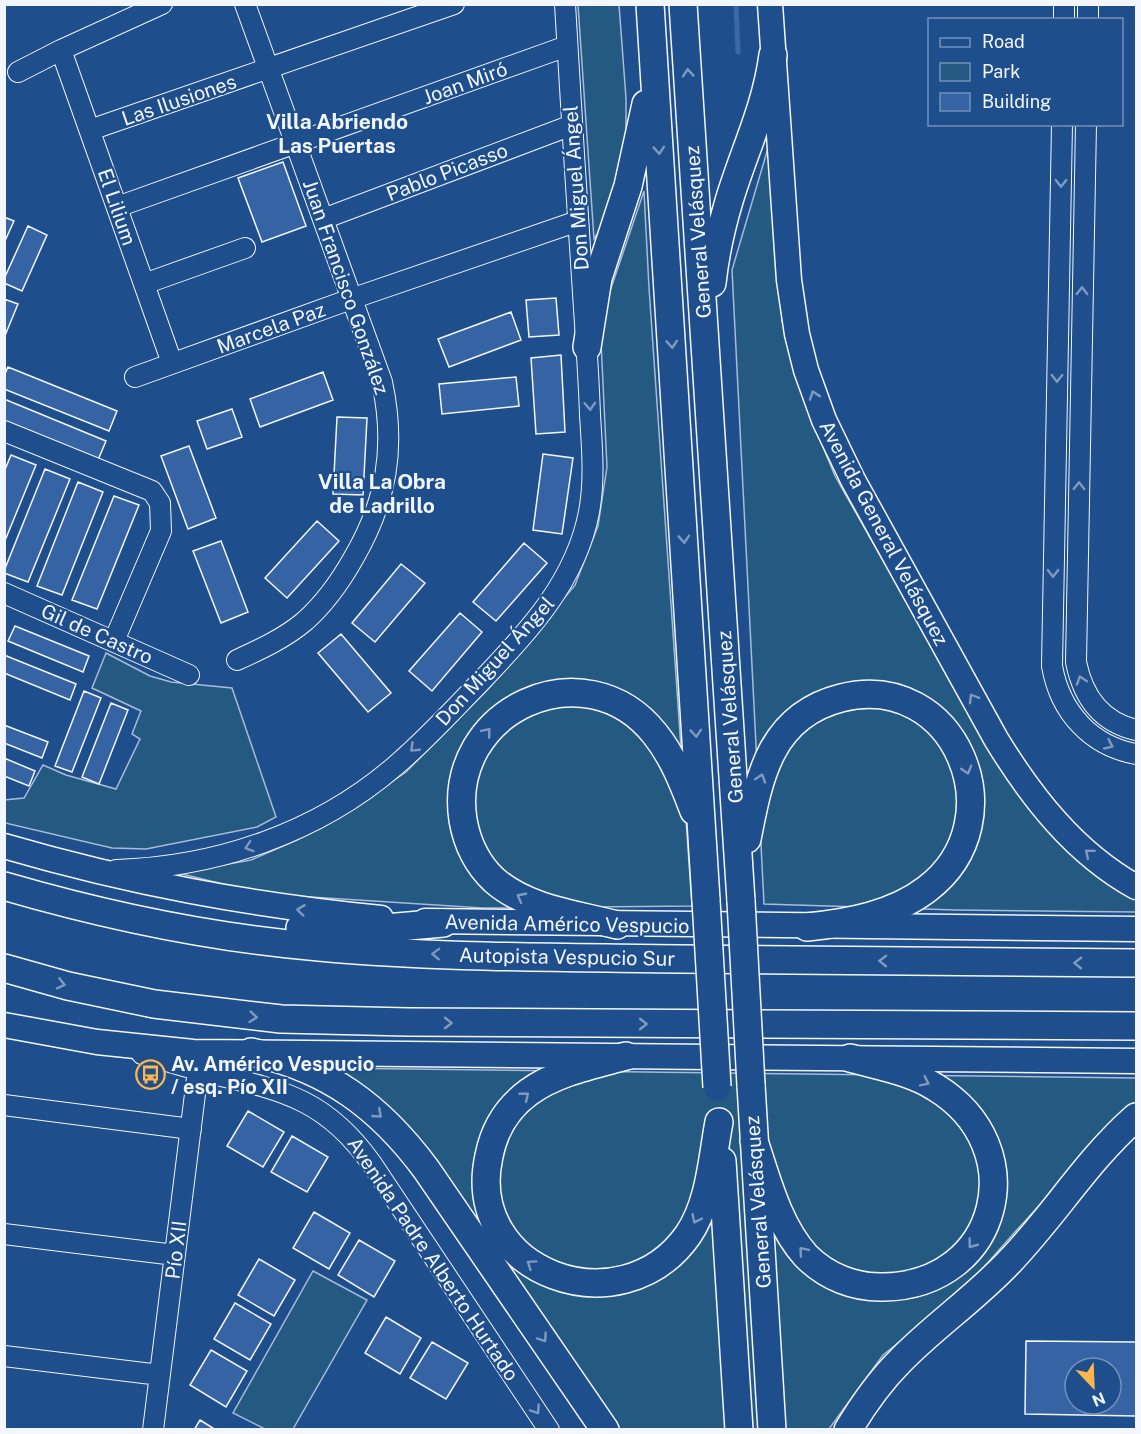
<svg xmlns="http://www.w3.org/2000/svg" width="1141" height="1434" font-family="'Public Sans',sans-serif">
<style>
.green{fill:#245a82;stroke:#a8bbd7;stroke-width:1.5}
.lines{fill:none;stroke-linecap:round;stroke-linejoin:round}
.stream{stroke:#3b69a3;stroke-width:5}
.building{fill:#3563a3;stroke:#f2f6ff;stroke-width:1.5;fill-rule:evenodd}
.minor-casing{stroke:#f2f6ff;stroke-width:22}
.major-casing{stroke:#f2f6ff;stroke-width:27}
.highway-casing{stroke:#f2f6ff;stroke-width:30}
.minor{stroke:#1f4e8c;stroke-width:20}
.major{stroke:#1f4e8c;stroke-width:24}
.highway{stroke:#1f4e8c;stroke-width:27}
.highway-bridge-casing{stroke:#f2f6ff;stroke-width:30;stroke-linecap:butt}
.highway-bridge{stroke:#1f4e8c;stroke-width:27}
.oneway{stroke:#7e9ac0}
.labels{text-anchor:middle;stroke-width:4.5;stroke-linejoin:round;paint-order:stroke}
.street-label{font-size:20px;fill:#f2f6ff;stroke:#1f4e8c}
.poi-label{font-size:20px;font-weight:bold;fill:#f2f6ff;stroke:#1f4e8c;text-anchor:start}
.neighbourhood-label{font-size:21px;font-weight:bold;fill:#f2f6ff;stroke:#1f4e8c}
</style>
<rect width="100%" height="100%" fill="#1f4e8c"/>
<path class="green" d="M 578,5 L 619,5 L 626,98 L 626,140 L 609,215 L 594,239 Z
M 771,138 L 782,321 L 804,401 L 835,476 L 922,629 L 1108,884 L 1136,900 L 1136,912 L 956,910 L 764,904 L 732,270 Z
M 644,191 L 649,288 L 692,906 L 483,908 L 295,896 L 243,889 L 178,873 L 251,860 L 297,840 L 345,814 L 406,772 L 491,686 L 575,585 L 598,526 L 607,467 L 601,342 L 607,300 Z
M 106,653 L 150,676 L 171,682 L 232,688 L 276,817 L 257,827 L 146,849 L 112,848 L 5,823 L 4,800 L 24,798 L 43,765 L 66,775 L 116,789 L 140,739 L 132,734 L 141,711 L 92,688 Z
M 327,1068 L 1136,1078 L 1136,1104 L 1103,1136 L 1014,1233 L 961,1293 L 883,1355 L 829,1429 L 619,1430 L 584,1380 Z
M 313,1271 L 367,1300 L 293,1429 L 265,1429 L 233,1413 Z"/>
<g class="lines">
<path class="stream" d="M 736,4 L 738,52"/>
</g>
<path class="building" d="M 283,162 L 306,226 L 262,242 L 238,178 Z
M 4,217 L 14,221 L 4,243 Z
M 28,226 L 47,235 L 22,291 L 4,283 L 4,279 Z
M 556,298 L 559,335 L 529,337 L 526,300 Z
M 4,299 L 18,304 L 4,338 Z
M 511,312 L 521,340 L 449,367 L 438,339 Z
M 561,355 L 565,432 L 536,434 L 531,358 Z
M 8,367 L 117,411 L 109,431 L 4,389 L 4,376 Z
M 323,372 L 333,400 L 260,427 L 250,399 Z
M 516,377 L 519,406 L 442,414 L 439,384 Z
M 4,399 L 106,441 L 98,460 L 4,423 Z
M 232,409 L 242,437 L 207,449 L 197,421 Z
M 337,417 L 367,418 L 363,495 L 333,494 Z
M 189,446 L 216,518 L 188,529 L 161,456 Z
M 543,454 L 573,458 L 562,534 L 533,530 Z
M 11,455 L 36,465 L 4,543 L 4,472 Z
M 45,469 L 70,479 L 28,582 L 4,573 L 4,571 Z
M 78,482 L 103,492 L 62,595 L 37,586 Z
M 114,496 L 139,505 L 97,609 L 72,600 Z
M 317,521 L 339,541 L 287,598 L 265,578 Z
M 221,541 L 248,612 L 221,623 L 193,551 Z
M 524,543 L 547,563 L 496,621 L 473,602 Z
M 401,564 L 425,583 L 375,642 L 352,623 Z
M 460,613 L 482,632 L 432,691 L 409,671 Z
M 15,626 L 89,656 L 83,672 L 8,641 Z
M 341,634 L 391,693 L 368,712 L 318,653 Z
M 4,655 L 76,684 L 70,700 L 4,673 Z
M 84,691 L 101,698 L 72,772 L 55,766 Z
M 111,703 L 128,710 L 99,784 L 82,777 Z
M 4,725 L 48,742 L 42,758 L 4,743 Z
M 4,758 L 35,771 L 29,786 L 4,776 Z
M 248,1111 L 284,1132 L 263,1167 L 227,1146 Z
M 292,1136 L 328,1157 L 307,1192 L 271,1172 Z
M 314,1212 L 350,1233 L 329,1269 L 293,1248 Z
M 359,1240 L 395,1261 L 374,1297 L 338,1275 Z
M 259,1259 L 295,1280 L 274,1316 L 238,1295 Z
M 235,1303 L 271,1324 L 250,1360 L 214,1339 Z
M 386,1317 L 421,1338 L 400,1374 L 365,1353 Z
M 1026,1341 L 1136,1342 L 1136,1416 L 1025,1414 ZM 1075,1368 L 1111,1368 L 1111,1404 L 1075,1404 Z
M 432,1342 L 468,1363 L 446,1399 L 410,1378 Z
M 211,1350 L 247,1371 L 226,1407 L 190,1385 Z
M 200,1420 L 216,1430 L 194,1430 Z"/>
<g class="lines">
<defs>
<path id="minor" d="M 1064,20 L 1064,4
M 1088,20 L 1088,4
M 61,50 L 172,363
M 18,72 L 61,50 L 162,4
M 1062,124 L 1052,666 C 1060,712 1091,746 1136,754
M 1086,124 L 1076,662 C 1083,697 1101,722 1136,730
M 90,130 L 454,4
M 117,207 L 567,46
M 323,219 L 572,125
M 144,284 L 245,248
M 135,377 L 351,299 L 578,221
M 4,431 L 152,491 L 160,503 L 161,531 L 114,641
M 4,593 L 189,675
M 237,660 C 261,649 285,638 305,621 C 325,603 340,582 353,559 C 387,501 396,447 382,382 L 245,4
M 116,870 C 217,867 317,833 394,767 C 426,740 455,708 484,678 C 530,630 576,580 589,512 C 595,480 592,447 590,415 C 589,385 587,354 585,324 C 578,217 571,111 565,4
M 142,1054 C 167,1061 192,1069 217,1075 C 287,1091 328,1102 372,1164 L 549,1430
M 4,1105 L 191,1129
M 4,1234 L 175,1255
M 4,1356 L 160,1375
M 153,1430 L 198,1070"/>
<path id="major" d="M 770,4 L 789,280 L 797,334 L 806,370 L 824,420 L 853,480 L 996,739 C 1032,798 1075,853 1136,887
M 4,846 C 131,883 250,905 381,918
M 425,921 L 1136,929
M 4,1025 L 97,1042 L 193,1052 L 1136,1061"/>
<path id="highway" d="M 650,4 L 706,900
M 683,4 L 741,901
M 712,283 C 715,255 721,228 729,201 C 744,151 766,108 773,55
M 587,347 L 598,278 L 628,186 L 646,104
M 747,839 C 759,777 770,716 841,698 C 955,669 1018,820 927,889 C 893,915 848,923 807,927
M 4,886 C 107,916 212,938 319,947 C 438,958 559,957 679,959 C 831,960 984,962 1136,963
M 617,925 C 575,914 527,909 494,880 C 477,864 467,843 463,820 C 446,710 585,646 655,734 C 673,756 684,785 694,811
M 300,928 L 374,929 L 443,923
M 4,968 L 68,986 L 154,1004 L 281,1019 L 408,1022 L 1136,1026
M 251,1052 C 328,1068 380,1107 426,1169 L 605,1430
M 626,1056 C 593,1065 557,1072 529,1092 C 507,1108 494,1130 489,1156 C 463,1273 621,1330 688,1235 C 710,1203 712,1159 719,1122
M 751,1085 L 772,1430
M 754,1141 C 767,1180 778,1225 806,1256 C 827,1277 855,1288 884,1287 C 1000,1285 1034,1147 935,1087 C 910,1071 878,1066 850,1058
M 722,1161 L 739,1430
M 848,1430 C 863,1405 880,1381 900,1361 C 935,1325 977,1297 1011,1260 C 1055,1214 1088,1159 1136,1117"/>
</defs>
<use href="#minor" class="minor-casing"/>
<use href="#major" class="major-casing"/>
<use href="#highway" class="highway-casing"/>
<use href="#minor" class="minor"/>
<use href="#major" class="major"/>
<use href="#highway" class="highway"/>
<defs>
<path id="highway-bridge" d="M 706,900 L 717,1087
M 741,901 L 751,1085"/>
</defs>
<use href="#highway-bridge" class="highway-bridge-casing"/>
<use href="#highway-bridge" class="highway-bridge"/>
</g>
<defs><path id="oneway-chevron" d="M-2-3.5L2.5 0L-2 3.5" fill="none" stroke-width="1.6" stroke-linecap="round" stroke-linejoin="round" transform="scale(1.5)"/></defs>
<g class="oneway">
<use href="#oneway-chevron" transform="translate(688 73) rotate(-94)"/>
<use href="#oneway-chevron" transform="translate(659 150) rotate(86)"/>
<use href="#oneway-chevron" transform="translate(1061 183) rotate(91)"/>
<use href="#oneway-chevron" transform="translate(1082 291) rotate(-89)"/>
<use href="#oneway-chevron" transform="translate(672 344) rotate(86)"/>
<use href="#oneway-chevron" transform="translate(1057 378) rotate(91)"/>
<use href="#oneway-chevron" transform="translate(814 395) rotate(-109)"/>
<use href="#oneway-chevron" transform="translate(590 406) rotate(87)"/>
<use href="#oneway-chevron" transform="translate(1079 486) rotate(-89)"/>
<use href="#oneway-chevron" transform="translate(684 539) rotate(86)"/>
<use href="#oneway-chevron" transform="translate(1053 573) rotate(91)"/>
<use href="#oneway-chevron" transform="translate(1081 680) rotate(-108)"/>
<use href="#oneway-chevron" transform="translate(973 698) rotate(-120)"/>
<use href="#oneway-chevron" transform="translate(487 732) rotate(-50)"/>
<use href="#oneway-chevron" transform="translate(696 733) rotate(86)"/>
<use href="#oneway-chevron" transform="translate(1109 745) rotate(25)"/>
<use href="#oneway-chevron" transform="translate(414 748) rotate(136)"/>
<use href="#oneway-chevron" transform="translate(967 770) rotate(73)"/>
<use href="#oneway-chevron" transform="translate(761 778) rotate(-72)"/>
<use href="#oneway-chevron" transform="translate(249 847) rotate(162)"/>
<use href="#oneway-chevron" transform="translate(1089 853) rotate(-140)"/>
<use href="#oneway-chevron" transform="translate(521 897) rotate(-152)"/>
<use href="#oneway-chevron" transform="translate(301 910) rotate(-173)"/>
<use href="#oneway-chevron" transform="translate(436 954) rotate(-178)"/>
<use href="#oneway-chevron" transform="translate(883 961) rotate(-179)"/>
<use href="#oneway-chevron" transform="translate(1078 963) rotate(-179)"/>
<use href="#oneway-chevron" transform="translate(61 984) rotate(14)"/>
<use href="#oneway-chevron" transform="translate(253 1017) rotate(6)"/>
<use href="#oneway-chevron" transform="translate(448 1023)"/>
<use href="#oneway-chevron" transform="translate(643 1024)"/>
<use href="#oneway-chevron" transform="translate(925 1082) rotate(26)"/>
<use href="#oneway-chevron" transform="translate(525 1096) rotate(-39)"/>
<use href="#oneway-chevron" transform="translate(378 1114) rotate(41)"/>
<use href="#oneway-chevron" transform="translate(696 1219) rotate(115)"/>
<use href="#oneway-chevron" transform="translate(972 1244) rotate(127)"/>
<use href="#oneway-chevron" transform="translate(803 1251) rotate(-130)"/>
<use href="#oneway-chevron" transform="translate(531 1264) rotate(-145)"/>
<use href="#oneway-chevron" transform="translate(543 1338) rotate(56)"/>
<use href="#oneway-chevron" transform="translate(536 1410) rotate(56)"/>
</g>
<defs>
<symbol id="bus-ring" viewBox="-11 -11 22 22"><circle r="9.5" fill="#1f4e8c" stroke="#ffb74d" stroke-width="1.5"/><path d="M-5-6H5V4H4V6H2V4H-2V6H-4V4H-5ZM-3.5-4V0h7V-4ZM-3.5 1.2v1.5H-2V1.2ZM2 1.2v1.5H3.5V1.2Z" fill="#ffb74d"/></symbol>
</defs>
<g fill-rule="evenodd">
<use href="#bus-ring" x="134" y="1058" width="33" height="33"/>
</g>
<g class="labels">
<g class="street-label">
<text transform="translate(465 83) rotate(-20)" y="7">Joan Miró</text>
<text transform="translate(179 100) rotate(-19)" y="7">Las Ilusiones</text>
<text transform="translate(447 172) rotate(-21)" y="7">Pablo Picasso</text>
<text transform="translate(576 188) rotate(-94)" y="7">Don Miguel Ángel</text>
<text transform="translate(117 207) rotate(71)" y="7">El Lilium</text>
<text transform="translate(698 232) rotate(-94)" y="7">General Velásquez</text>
<text transform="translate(346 287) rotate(71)" y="7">Juan Francisco González</text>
<text transform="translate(271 328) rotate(-20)" y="7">Marcela Paz</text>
<text transform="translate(884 533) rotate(62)" y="7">Avenida General Velásquez</text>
<text transform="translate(97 634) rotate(24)" y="7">Gil de Castro</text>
<text transform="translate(495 661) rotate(-48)" y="7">Don Miguel Ángel</text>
<text transform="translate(730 717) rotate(-94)" y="7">General Velásquez</text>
<text transform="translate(567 924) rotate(1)" y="7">Avenida Américo Vespucio</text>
<text transform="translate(567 957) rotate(1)" y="7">Autopista Vespucio Sur</text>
<text transform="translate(758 1202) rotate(-94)" y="7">General Velásquez</text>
<text transform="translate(176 1250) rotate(-83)" y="7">Pío XII</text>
<text transform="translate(433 1259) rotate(56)" y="7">Avenida Padre Alberto Hurtado</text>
</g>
<g class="poi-label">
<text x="171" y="1071">Av. Américo Vespucio<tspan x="171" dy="23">/ esq. Pío XII</tspan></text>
</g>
<g class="neighbourhood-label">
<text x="337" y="129">Villa Abriendo<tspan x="337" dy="24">Las Puertas</tspan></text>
<text x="382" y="489">Villa La Obra<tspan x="382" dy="24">de Ladrillo</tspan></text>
</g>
</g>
<rect width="1141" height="1434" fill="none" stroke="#f2f6ff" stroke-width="12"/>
<rect x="928" y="18" width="195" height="108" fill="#1f4e8c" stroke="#7391ba" stroke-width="1.5"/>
<rect x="940" y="38" width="30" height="9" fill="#1f4e8c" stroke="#7391ba" stroke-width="1.5"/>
<text x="982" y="48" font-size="18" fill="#f2f6ff">Road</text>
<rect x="940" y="63" width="30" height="18" fill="#245a82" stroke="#7391ba" stroke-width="1.5"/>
<text x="982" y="78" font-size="18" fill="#f2f6ff">Park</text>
<rect x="940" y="93" width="30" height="18" fill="#3563a3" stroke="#7391ba" stroke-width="1.5"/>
<text x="982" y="108" font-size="18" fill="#f2f6ff">Building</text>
<g transform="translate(1093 1386) rotate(157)"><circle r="28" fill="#1f4e8c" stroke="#7391ba" stroke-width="1.5"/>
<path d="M0-4.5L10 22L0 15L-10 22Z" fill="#ffb74d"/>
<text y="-9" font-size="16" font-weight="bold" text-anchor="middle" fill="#f2f6ff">N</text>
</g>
</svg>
